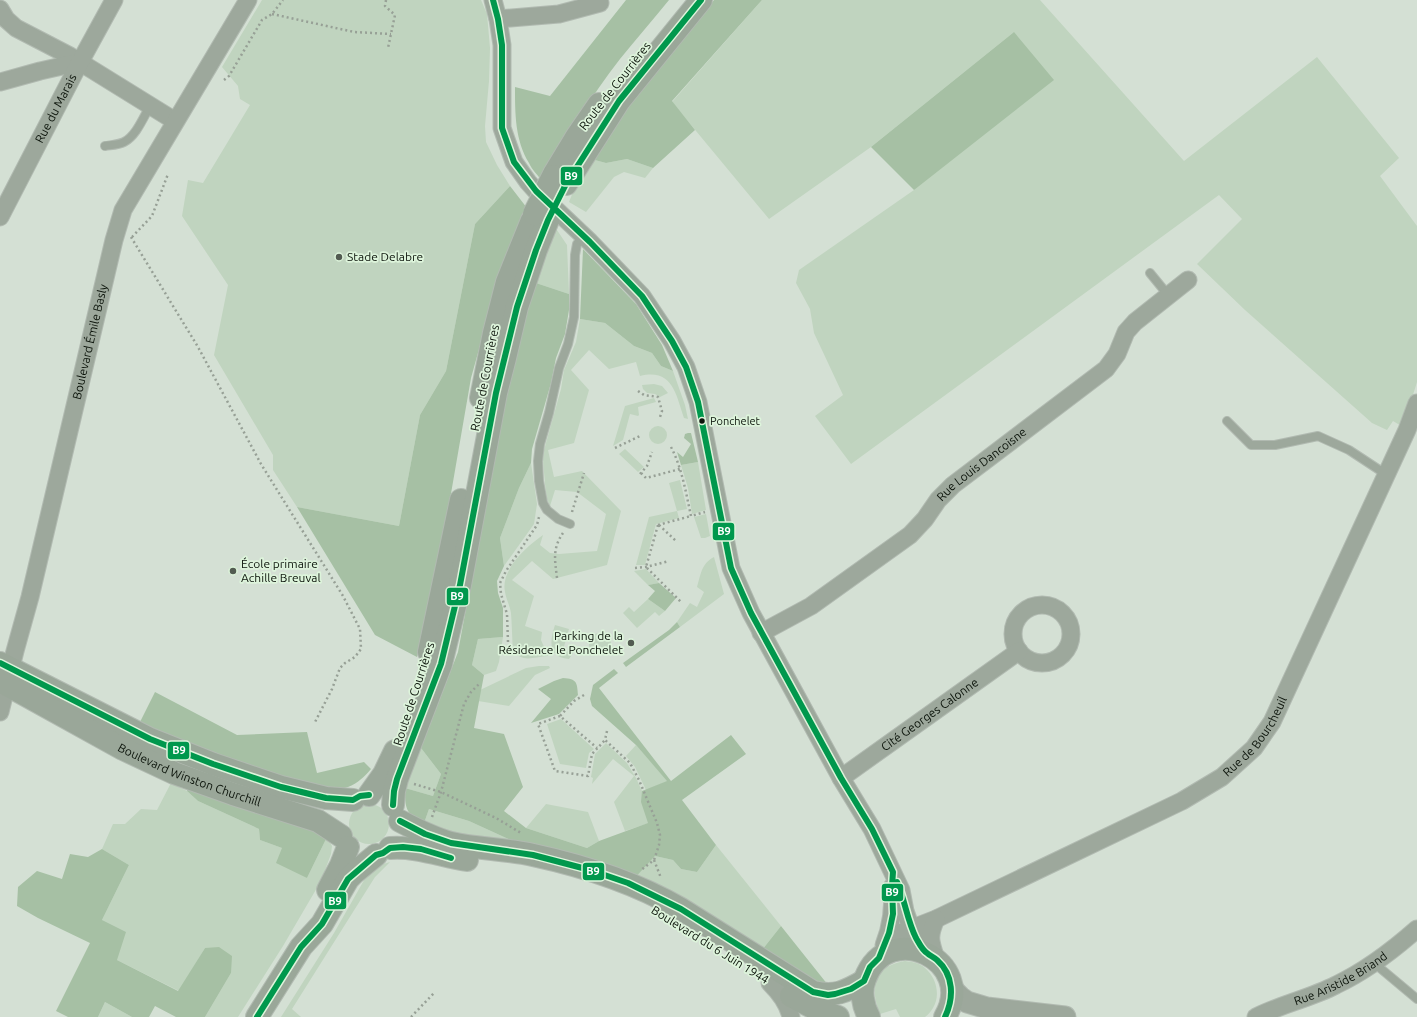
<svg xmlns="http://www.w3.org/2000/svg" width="1417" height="1017" font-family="Ubuntu,sans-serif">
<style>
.green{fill:#c0d4bf}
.forest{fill:#a6c0a4}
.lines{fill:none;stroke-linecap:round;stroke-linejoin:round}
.service-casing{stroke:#b1bab1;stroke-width:10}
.minor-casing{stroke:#b1bab1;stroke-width:19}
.tertiary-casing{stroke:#b1bab1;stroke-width:23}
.secondary-casing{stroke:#b1bab1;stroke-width:24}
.path{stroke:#97a096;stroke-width:2.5;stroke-dasharray:2 3;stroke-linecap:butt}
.service{stroke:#9da89c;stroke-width:8}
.minor{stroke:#9da89c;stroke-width:17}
.tertiary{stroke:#9da89c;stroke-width:21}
.secondary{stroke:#9aa799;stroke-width:22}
.secondary-bridge-casing{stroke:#b1bab1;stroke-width:24;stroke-linecap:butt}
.secondary-bridge{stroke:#9aa799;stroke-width:22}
.bus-1-casing{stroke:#ddf4db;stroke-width:9}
.bus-1{stroke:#00984d;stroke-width:6}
.poi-dot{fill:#525b51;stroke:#ddf4db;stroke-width:1.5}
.bus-dot{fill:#0c140b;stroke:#ddf4db;stroke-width:1.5}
.labels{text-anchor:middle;stroke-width:3.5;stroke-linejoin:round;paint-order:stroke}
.bus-label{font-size:11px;fill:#0c140b;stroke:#ddf4db;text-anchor:start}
.street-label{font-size:12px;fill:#0c140b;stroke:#ddf4db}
.poi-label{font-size:12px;fill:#0c140b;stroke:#ddf4db;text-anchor:start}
.line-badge{stroke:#ddf4db;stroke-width:1.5}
.badge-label{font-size:11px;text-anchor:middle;font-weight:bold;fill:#fff}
</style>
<rect width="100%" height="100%" fill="#d4e0d4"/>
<path class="green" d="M 262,0 L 481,0 L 487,14 L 490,48 L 489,81 L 485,126 L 486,142 L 497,165 L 510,186 L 475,224 L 446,371 L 420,415 L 399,526 L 297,507 L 273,470 L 273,455 L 214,355 L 228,285 L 182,216 L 188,180 L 203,183 L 250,105 L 240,99 L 238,86 L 222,67 Z
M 762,0 L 1040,0 L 1184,161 L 1317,57 L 1399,158 L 1380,176 L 1417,226 L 1417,382 L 1403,427 L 1393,421 L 1387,430 L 1372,423 L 1245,310 L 1197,264 L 1242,219 L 1219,195 L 851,464 L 815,416 L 843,395 L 814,333 L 810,309 L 796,283 L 799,270 L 914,190 L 1014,32 L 871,147 L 769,219 L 672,102 Z
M 591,159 L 606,163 L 627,159 L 653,168 L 645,178 L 624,172 L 614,177 L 586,212 L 569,202 L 577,182 Z
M 555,227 L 567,245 L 569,294 L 533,282 Z
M 580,319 L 605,323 L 634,346 L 652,353 L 661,366 L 673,371 L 685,405 L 688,419 L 684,418 C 676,395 673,368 640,376 L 636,362 L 609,369 L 589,350 L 571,370 L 589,390 L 574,443 L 548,450 L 554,477 L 582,471 L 621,511 L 607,565 L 553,579 L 532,561 L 512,580 L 534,596 L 525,626 L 542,632 L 541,640 L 548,656 C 533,657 523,663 513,651 C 512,638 512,626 511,613 C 510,606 506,599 505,592 C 500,570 527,546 543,535 L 540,545 L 550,553 L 559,554 L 597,551 L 606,514 L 577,492 L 555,490 L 550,506 L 547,499 L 545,484 L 543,460 L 544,450 L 561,389 L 564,370 L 576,342 Z
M 654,384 L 662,386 L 668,393 L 660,397 L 655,394 L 647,393 L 643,389 L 642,385 Z
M 654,398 L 656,402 L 638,407 L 639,415 L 638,416 L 630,414 L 623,440 L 613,446 L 625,406 Z
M649 435a9 9 0 1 1 18 0a9 9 0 1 1-18 0Z
M 625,449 L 644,467 L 638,472 L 619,454 Z
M 698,462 L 706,510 L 692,514 L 688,488 L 681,465 Z
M 531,463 L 537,504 L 534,524 L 504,566 L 500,538 L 519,488 Z
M 680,480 L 687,509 L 677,511 L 679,518 L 656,524 L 645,565 L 636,565 L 649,517 L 677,511 L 669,483 Z
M 706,514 L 710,536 L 705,538 L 701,538 L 694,517 Z
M 714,557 L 724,594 L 680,627 L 677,622 L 690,603 L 697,607 L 704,592 L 697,587 C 701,574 701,564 714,557 Z
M 646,569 L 659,583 L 648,585 L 634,571 Z
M 648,599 L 665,611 L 659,616 L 655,612 L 637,628 L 623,613 L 629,607 L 634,612 Z
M 555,625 L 569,629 L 563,650 L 573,653 L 569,659 C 547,658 550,640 555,625 Z
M589 644a11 11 0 1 1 22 0a11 11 0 1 1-22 0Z
M 503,637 L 499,662 L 496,671 L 484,675 L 472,665 L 478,639 Z
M 539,666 L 549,666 L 550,668 L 535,675 L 509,706 L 478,701 L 480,690 L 526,668 Z
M 561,719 L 594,749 L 589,753 L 586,768 L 560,764 L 547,724 Z
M 606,743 L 627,763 L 636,778 L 642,791 L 642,802 L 649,823 L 625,831 L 614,802 L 634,776 L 613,759 L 592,784 L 593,778 L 591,777 L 595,754 Z
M 636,745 L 668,781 L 646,790 L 635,767 L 626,756 Z
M 421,748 L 441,774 L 433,796 L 405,788 Z
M 171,783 L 187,791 L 198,801 L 259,829 L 260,840 L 282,848 L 307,878 L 327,837 L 332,846 L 331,854 L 321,881 L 283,946 L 238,1017 L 205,1017 L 231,973 L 205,948 L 179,991 L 117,960 L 102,920 L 129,865 L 102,849 L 113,824 L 125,824 L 141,809 L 157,810 Z
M 546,804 L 588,812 L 599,841 L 587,848 L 526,828 Z
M349 824a20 20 0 1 1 40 0a20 20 0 1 1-40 0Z
M 429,809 L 469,821 L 532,850 L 423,826 Z
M 716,845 L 781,926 L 762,950 L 634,878 L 655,856 L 673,860 L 681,869 L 697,872 Z
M 390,862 L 375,877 L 292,1009 L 301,1017 L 281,1017 L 334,933 L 367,875 L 377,866 Z
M 905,961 C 912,962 920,963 925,968 C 936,977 941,995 933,1008 C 931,1011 928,1015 925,1017 C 919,1017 906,1017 900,1017 L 896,1009 L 880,1014 C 869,987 874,966 905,961 Z
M 105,1002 L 132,1017 L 98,1017 Z"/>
<path class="forest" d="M 626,0 L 669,0 C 653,20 636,39 620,59 C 590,97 566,139 542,181 C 538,175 532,170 529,163 C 515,140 515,114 515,87 L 550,96 Z
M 714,0 L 762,0 L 672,101 L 695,130 L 653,168 L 627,159 L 606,163 L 591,159 L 647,80 Z
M 1014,32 L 1054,80 L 914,190 L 871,147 Z
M 510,186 L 527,208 L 496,288 L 471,378 L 444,534 L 430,602 L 417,657 L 375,635 L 297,507 L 399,526 L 420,415 L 446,371 L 475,224 Z
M 583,249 L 636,304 L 662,345 L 673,371 L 661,366 L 652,353 L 634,346 L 605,323 L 580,319 Z
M 533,282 L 569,294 L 569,310 L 565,334 L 556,358 L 551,383 L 532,449 L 531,463 L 519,488 L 500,538 L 504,566 L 497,581 L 498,593 L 503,608 L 503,637 L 478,639 L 472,665 L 484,675 L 474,728 L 504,734 L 523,787 L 504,811 L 526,828 L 587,848 L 599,841 L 648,823 L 641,802 L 642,791 L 667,781 L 636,745 L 592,706 L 590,699 L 593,685 L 614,669 L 618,673 L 599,688 L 671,781 L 731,735 L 746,754 L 682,800 L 716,845 L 697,872 L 681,869 L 673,860 L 655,856 L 632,881 L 532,850 L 469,821 L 429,809 L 423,826 C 406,812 405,810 405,788 L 433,796 L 441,774 L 421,748 L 458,652 L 517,333 Z
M 688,433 L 691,433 L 698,462 L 681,465 L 677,452 L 683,457 L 691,444 L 684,438 L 685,434 Z
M 659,583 L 676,598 L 665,611 L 648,599 L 655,591 L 648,585 Z
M 677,622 L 680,627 L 626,667 L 623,663 L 669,630 Z
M 563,678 C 577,679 577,682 578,695 L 559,714 L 531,723 L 551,699 L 538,689 L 554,681 Z
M 155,692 L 237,735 L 307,732 L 317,773 L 364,762 L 371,769 C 364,777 358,783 348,787 C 334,791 319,786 305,783 C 247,771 193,747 139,724 Z
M 189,785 L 307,823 L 327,837 L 307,878 L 276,863 L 282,848 L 260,840 L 259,829 L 198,801 L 187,791 Z
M 102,849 L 129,865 L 102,920 L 126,932 L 117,960 L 178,991 L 205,948 L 219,947 L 232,956 L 231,973 L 205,1017 L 176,1017 L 155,1006 L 149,1017 L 132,1017 L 105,1002 L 98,1017 L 68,1017 L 56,1011 L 90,943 L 38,918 L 17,906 L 18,887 L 37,871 L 62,879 L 70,854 L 88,857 Z
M 781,926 L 828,985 L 826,987 L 762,950 Z"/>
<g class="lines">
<defs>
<path id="service" d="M 105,146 C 111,145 118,145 124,142 C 136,136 143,118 150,106
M 1150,273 L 1168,295
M 1227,421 L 1251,445 L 1275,445 L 1318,436 L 1349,450 L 1387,475
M 570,524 L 558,519 L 547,510 L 543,503 L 539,481 L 538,461 L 540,444 L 549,413 L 559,368 L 568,344 L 574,317 L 575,255 L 577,244 L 584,236
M 1374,963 L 1417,999"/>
<g id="minor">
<path d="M 493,0 L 498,19 L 502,45 L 502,128 L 514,162 L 528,182 L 536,191 L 590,242 L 642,296 L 672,341 L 686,367 L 698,402 L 731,568 L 751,613 L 841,778 L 872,829 L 901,890 L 905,911 L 911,928 L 924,952"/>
<path d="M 0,9 L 6,19 L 16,28 L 70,56 L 175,121"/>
<path d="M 498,19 L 559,14 L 600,3"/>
<path d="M 0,82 L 40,71 L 80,62"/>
<path id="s1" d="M 0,217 L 80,62 L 114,0"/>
<circle cx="1042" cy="634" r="29"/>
<path id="s2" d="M 761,633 L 811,606 L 910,535 L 925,519 L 938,500 L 953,485 L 1106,369 L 1117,354 L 1126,332 L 1135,322 L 1188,280"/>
<path id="s3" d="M 0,712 L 15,651 L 30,597 L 114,240 L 123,210 L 248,0"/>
<path id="s4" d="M 841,778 L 1019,651"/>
<path id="s5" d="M 887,938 L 936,919 L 1182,801 L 1222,777 L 1254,748 L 1272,722 L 1407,430 L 1417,403"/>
<path d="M 884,945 C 892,925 894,907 892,887"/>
<path d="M 936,959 C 930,941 928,937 936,919"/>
<path d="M 770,983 C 780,993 788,1003 791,1017"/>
<path id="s6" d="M 1256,1017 C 1282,1004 1311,998 1336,985 C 1366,971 1392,951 1417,929"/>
</g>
<path id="tertiary" d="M 952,989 L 960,997 L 967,1002 L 987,1008 L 1065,1017"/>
<g id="secondary">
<path d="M 554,174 L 577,136 L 599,104"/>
<path d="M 566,184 L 619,101 L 701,0"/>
<path d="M 481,398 L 494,333 L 507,282 L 532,220"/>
<path d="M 429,652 L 461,500"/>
<path d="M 0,663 L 150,739 L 213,764 L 281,787 L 326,798 L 353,800"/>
<path id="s7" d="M 0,681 L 123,749 L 174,773 L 233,794 L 318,821 L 341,836"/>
<path d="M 369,795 L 384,774 L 395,751"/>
<path d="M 393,805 L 394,791 L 397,779 L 441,664 L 460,585 L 496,393 L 505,358 L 517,307 L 536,250 L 548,220"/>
<path d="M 400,821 C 417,830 433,838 451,843 C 477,849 506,849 533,855 C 584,866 636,883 681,909 L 813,992 C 835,997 845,992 864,981"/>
<path d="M 390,848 C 417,846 441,856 467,860"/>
<path d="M 328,890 L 341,865 L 348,847"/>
<path d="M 791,996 L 812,1007 L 838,1017"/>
<path d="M 257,1017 L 301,947 L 322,924 L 348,879 L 354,873 L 376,855"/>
<path d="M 869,1017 C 863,1006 860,991 865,979 C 888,917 978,961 945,1017"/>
</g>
</defs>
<use href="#service" class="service-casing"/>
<use href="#minor" class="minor-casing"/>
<use href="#tertiary" class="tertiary-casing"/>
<use href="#secondary" class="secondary-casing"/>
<path class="path" d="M 386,0 L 385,6 L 395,15 L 388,48
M 272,14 L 354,32 L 391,34
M 224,80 L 229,76 L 262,20 L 272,14 L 283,0
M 131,237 L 198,347 L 261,464 L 343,596 L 360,629 L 361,649 L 355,657 L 345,663 L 340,668 L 332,689 L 314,724
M 132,237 L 152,216 L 168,174
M 638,391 L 644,395 L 658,397 L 662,411 L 660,417
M 671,447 C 682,468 686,493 691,516 L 705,512
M 615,448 L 640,436
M 641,473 L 646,478 L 680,469
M 640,474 L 647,466 L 652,452
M 572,512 L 584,473
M 658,525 L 646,567 L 681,602
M 658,525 L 691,516
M 659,525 L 676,541
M 635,568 L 646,567 L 669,561
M 557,578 C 555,560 552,549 563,533
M 508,642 L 507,614 L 501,594 L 500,583 L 506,571 L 537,525 L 539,517
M 584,695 L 574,701 L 560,716 L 597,748
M 560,716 L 538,724 L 555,771 L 588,776 L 592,754 L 605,740
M 607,731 L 605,740 L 630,763 L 639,780 L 657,823 L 660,835 L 659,845 L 654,860 L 641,870
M 414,784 L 441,792 L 496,818 L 521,833
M 432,817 L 441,792 L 464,704 L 471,692 L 479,684
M 654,860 L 661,878
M 411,1017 L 435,992"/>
<use href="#service" class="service"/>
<use href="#minor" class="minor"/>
<use href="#tertiary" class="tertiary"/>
<use href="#secondary" class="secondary"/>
<defs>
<path id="secondary-bridge" d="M 534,214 L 553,176"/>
</defs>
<use href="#secondary-bridge" class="secondary-bridge-casing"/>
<use href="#secondary-bridge" class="secondary-bridge"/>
<defs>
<path id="bus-1" d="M 0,663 L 150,739 L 213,764 L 281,787 L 326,798 L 353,800 L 360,796 L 369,795
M 393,805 L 394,791 L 397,779 L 441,664 L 460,585 L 496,393 L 517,307 L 536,250 L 548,220 L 566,184 L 619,101 L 701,0
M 400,821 L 425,834 L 451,843 L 533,855 L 590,870 L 628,883 L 681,909 L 813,992 L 828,995 L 835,994 L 851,989 L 864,981 L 870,967 L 879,958 L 889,933 L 893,914 L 892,886 L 893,872 L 872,829 L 841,778 L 751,613 L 731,568 L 698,402 L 686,367 L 672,341 L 642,296 L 590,242 L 536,191 L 514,162 L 502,128 L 502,45 L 498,19 L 493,0
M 897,882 C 905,900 907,920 916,938 C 919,943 922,950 927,953 C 930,956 934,957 937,960 C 954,975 954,998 945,1017
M 257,1017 L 301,947 L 322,924 L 348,879 L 376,855 L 383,853 L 390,848 L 403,847 L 421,849 L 451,858"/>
</defs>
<use href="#bus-1" class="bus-1-casing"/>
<use href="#bus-1" class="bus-1"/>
</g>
<g class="poi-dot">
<circle cx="339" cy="257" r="4"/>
<circle cx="233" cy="571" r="4"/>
<circle cx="631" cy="643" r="4"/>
</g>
<circle class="bus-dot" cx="702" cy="421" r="3.5"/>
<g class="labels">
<g class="bus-label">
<text x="710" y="425">Ponchelet</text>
</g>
<g class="street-label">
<text transform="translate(615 86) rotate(-52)" y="4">Route de Courrières</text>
<text dy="4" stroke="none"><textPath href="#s1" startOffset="122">Rue du Marais</textPath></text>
<text dy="4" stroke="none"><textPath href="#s3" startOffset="381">Boulevard Émile Basly</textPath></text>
<text transform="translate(485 378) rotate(-79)" y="4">Route de Courrières</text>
<text dy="4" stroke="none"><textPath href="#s2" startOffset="280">Rue Louis Dancoisne</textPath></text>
<text transform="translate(414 694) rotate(-72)" y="4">Route de Courrières</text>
<text dy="4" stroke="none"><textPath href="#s4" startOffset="109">Cité Georges Calonne</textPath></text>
<text dy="4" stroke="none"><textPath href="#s5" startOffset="425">Rue de Bourcheuil</textPath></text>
<text dy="4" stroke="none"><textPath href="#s7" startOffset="212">Boulevard Winston Churchill</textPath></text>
<text transform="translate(710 945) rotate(32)" y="4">Boulevard du 6 Juin 1944</text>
<text dy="4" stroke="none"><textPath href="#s6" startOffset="93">Rue Aristide Briand</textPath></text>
</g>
<g class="poi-label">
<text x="347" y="261">Stade Delabre</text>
<text x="241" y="568">École primaire<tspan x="241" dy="14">Achille Breuval</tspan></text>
<text x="623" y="640" text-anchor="end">Parking de la<tspan x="623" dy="14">Résidence le Ponchelet</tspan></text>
</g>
</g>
<g class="line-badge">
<rect x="560" y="166" width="23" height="20" rx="4" fill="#00984d"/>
<rect x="712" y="522" width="23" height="19" rx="4" fill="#00984d"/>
<rect x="446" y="587" width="23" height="19" rx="4" fill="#00984d"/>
<rect x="167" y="741" width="23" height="19" rx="4" fill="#00984d"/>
<rect x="582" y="862" width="23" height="19" rx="4" fill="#00984d"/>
<rect x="881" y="883" width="23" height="19" rx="4" fill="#00984d"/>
<rect x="324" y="891" width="23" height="19" rx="4" fill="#00984d"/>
</g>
<g class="badge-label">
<text x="571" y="180">B9</text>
<text x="724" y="535">B9</text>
<text x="457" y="600">B9</text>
<text x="179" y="754">B9</text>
<text x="593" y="875">B9</text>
<text x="892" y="896">B9</text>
<text x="335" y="905">B9</text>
</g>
</svg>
